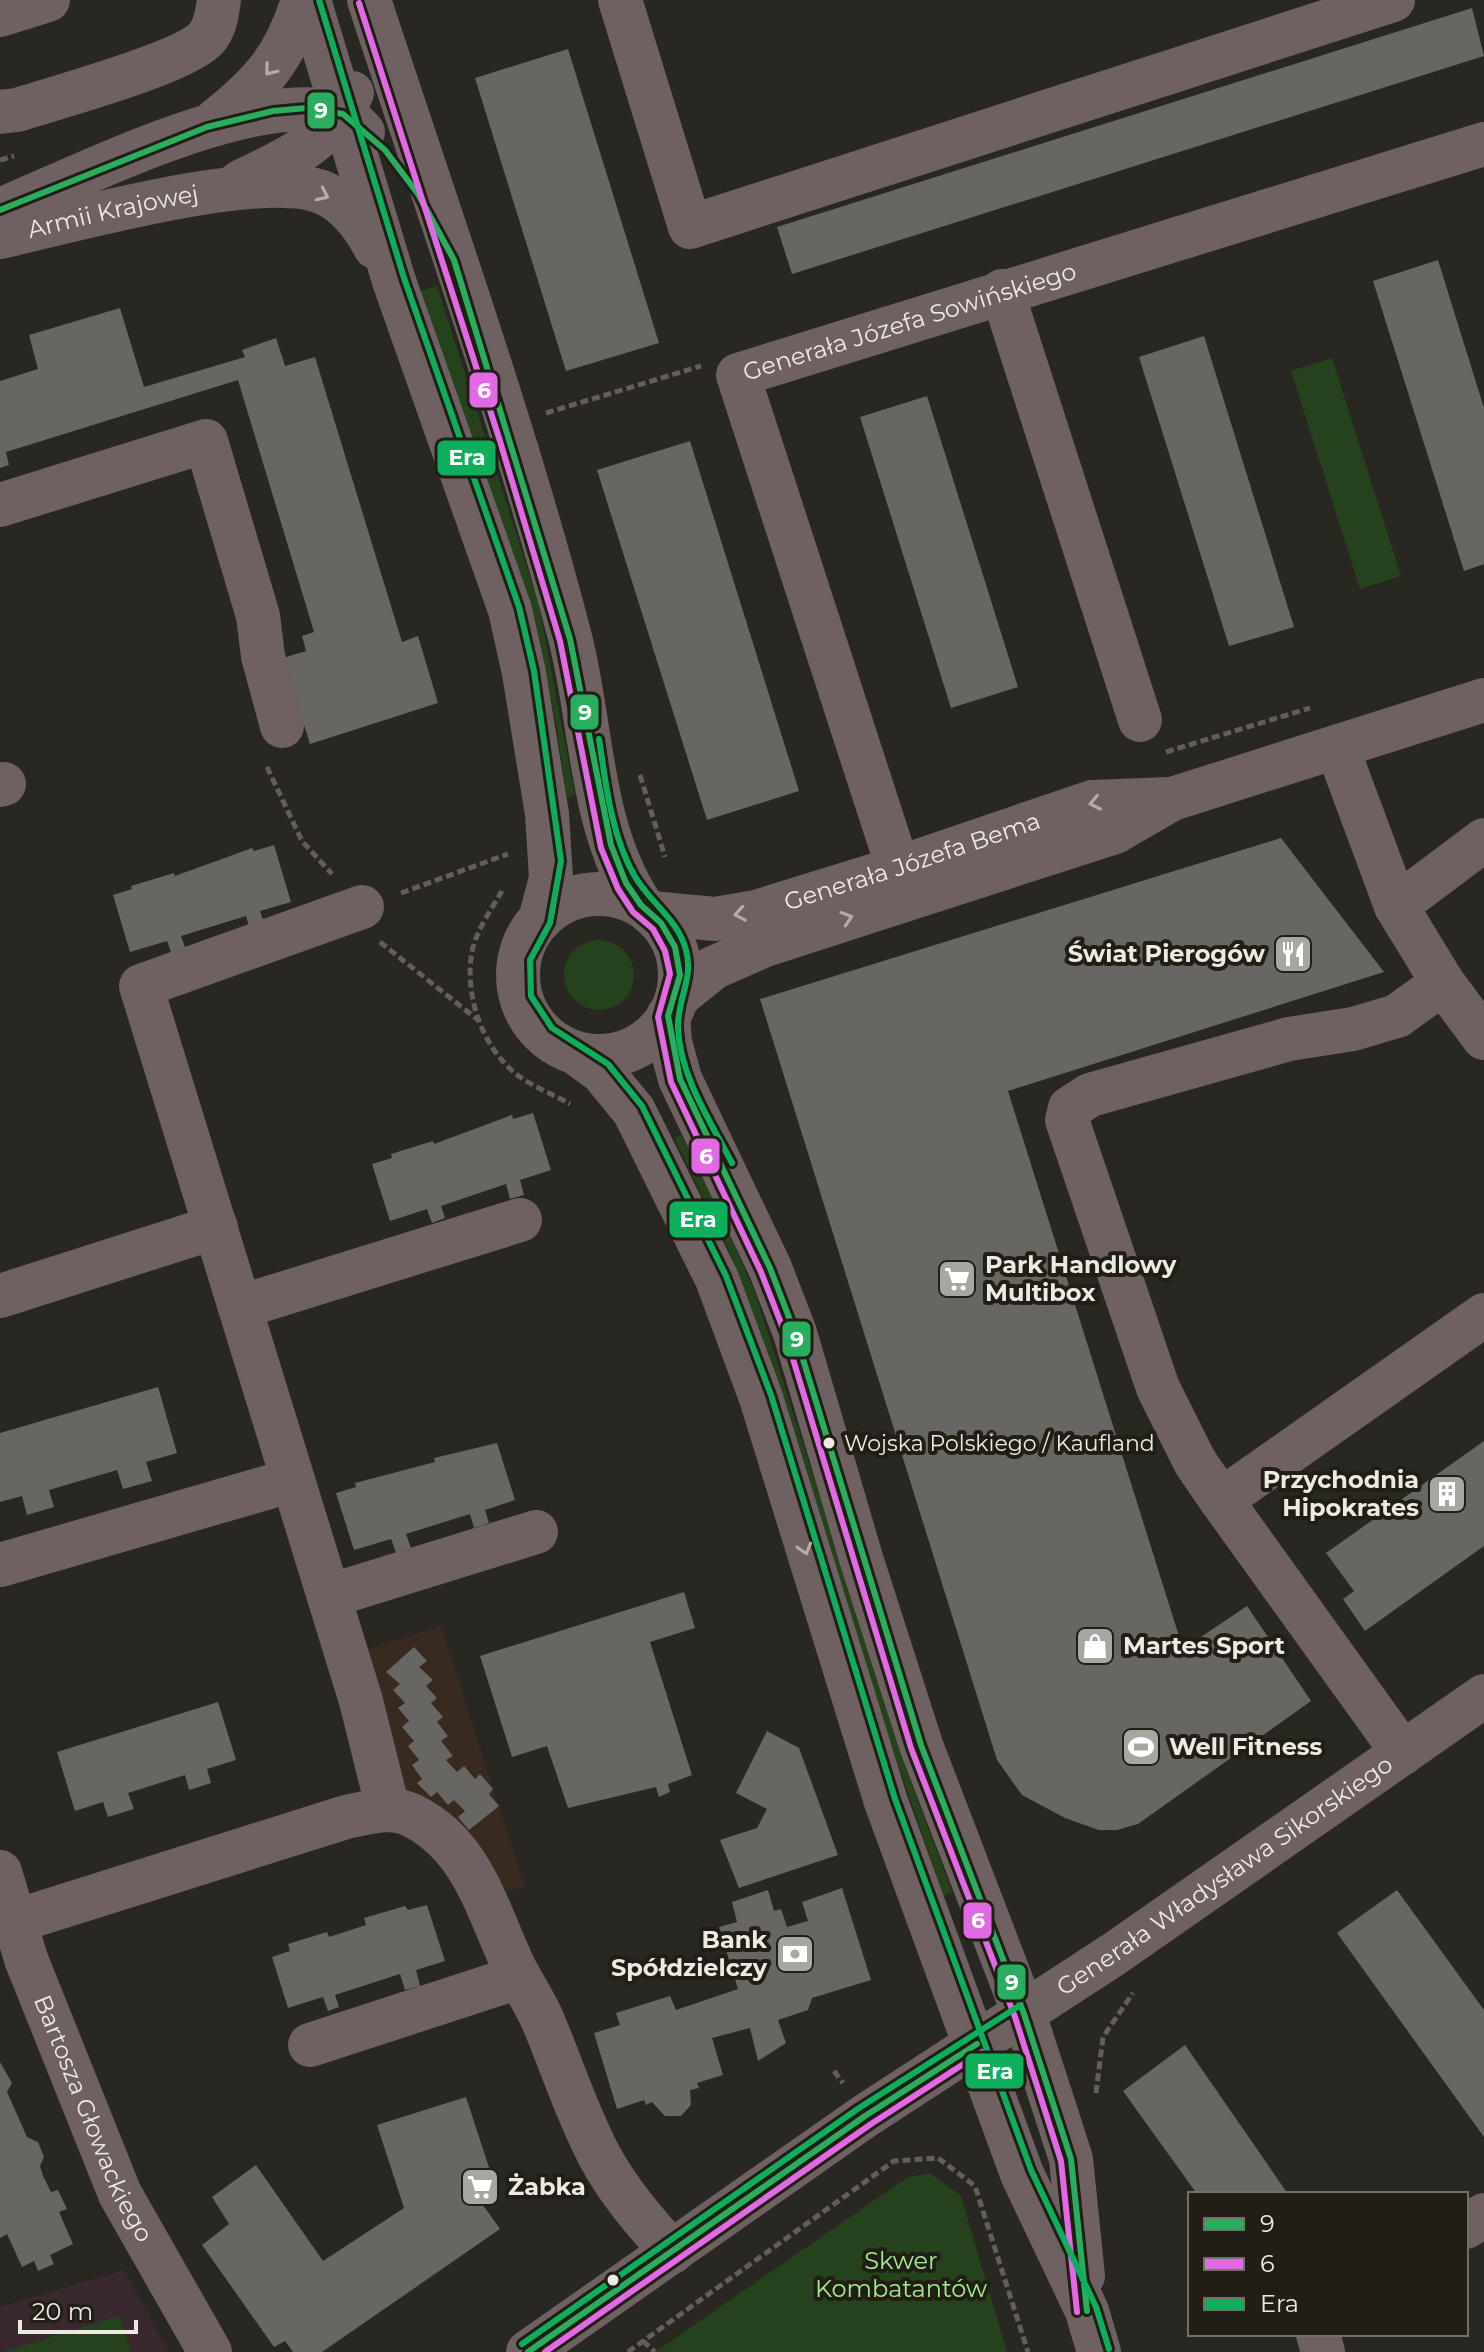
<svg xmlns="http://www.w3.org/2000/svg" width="1484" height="2352" font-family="Montserrat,sans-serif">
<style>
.industrial{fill:#382a20}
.education{fill:#39292e}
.green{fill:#26421c}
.building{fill:#686662}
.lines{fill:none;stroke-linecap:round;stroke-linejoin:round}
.path{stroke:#655d5b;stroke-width:5;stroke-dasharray:8 4;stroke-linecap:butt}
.minor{stroke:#6f6061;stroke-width:44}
.bus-1-casing{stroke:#211e15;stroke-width:12}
.bus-2-casing{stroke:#211e15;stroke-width:12}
.bus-3-casing{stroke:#211e15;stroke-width:12}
.bus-1{stroke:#29ae60;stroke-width:6}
.bus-2{stroke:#e16ae4;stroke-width:6}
.bus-3{stroke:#0daf5c;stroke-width:6}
.oneway{stroke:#b4aca9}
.bus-dot{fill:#edeae4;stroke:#211e15;stroke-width:3}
.labels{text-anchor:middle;stroke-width:8;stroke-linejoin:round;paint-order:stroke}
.bus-label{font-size:22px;fill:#edeae4;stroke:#211e15;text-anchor:start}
.street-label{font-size:24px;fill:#edeae4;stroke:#211e15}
.poi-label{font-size:24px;font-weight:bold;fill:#edeae4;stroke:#211e15;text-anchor:start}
.park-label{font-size:24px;fill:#a3eb8b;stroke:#211e15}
.line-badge{stroke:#211e15;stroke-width:3}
.badge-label{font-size:22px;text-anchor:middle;font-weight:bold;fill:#fff}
</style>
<rect width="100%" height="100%" fill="#282722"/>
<path class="industrial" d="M 441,1626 L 525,1888 L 508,1890 L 498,1885 L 404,1790 L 360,1651 Z"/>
<path class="education" d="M 124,2270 L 169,2352 L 0,2352 L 0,2307 Z"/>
<path class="green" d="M 437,286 L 539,605 L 575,796 L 567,797 L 556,724 L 532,609 L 421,291 Z
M 1332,358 L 1401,576 L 1360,589 L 1291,371 Z
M564 975a35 35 0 1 1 70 0a35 35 0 1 1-70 0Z
M 681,1135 L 714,1198 L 755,1293 L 910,1779 L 952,1892 L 944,1896 L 848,1622 L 748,1300 L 731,1255 L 674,1138 Z
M 930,2173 L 961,2196 L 1007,2352 L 655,2352 L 908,2177 Z
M 119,2316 L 131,2352 L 3,2352 Z"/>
<path class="building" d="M 1472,8 L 1484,56 L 792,274 L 777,227 Z
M 568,49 L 659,343 L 566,371 L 475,78 Z
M 1438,260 L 1484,408 L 1484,564 L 1464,571 L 1373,281 Z
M 120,308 L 144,387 L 245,357 L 242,350 L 276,338 L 285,366 L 315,357 L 402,642 L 418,636 L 438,703 L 310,744 L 283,658 L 306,651 L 302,636 L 314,632 L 238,380 L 6,452 L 9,465 L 0,468 L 0,381 L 38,369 L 29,335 Z
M 1204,336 L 1294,627 L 1229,646 L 1139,357 Z
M 927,396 L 1018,687 L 951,708 L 860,417 Z
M 690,441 L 799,791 L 707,820 L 597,470 Z
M 1281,838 L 1384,972 L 1008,1091 L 1183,1649 L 1247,1606 L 1311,1701 L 1138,1824 L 1117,1830 L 1099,1830 L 1065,1818 L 1022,1795 L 997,1760 L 760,999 Z
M 274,845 L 291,902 L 260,911 L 265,926 L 250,930 L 246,916 L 181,936 L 186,950 L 172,955 L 167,941 L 130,952 L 113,895 L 132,889 L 131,886 L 174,873 L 175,876 L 252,848 L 254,851 Z
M 533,1113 L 551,1170 L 520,1180 L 524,1195 L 510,1199 L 506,1184 L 441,1206 L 445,1218 L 432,1223 L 427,1209 L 390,1221 L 372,1164 L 392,1158 L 391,1154 L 433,1141 L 434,1144 L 512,1115 L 513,1119 Z
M 158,1387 L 177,1453 L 146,1462 L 152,1481 L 123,1489 L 117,1470 L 49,1490 L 54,1507 L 27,1515 L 22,1496 L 0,1502 L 0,1433 Z
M 1484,1441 L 1484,1546 L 1365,1631 L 1343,1599 L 1354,1591 L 1326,1553 Z
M 497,1443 L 515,1500 L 485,1510 L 489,1523 L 474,1528 L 470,1514 L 406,1534 L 411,1548 L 396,1553 L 391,1539 L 354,1550 L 336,1493 L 356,1487 L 355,1483 L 435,1462 L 434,1458 Z
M 684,1592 L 695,1628 L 650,1642 L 692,1775 L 668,1784 L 670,1792 L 659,1797 L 656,1787 L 568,1808 L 547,1746 L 512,1757 L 480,1656 Z
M 414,1647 L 427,1661 L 419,1667 L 433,1680 L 426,1686 L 437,1698 L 431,1703 L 443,1717 L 437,1722 L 448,1736 L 441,1741 L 453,1756 L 446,1760 L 457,1772 L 464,1766 L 475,1779 L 480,1774 L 493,1789 L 489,1794 L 499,1806 L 469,1830 L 458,1817 L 465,1811 L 454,1800 L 448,1805 L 437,1792 L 431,1797 L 417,1783 L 422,1779 L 412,1765 L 419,1760 L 408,1746 L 414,1741 L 402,1727 L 409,1721 L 398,1708 L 405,1703 L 393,1690 L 400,1684 L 386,1672 Z
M 218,1702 L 236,1760 L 207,1769 L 211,1783 L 189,1790 L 185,1775 L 128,1793 L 134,1809 L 108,1817 L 103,1802 L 75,1811 L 57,1752 Z
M 767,1731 L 799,1748 L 838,1855 L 739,1888 L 720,1840 L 757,1828 L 767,1809 L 736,1793 Z
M 842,1888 L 871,1980 L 812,1998 L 808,2010 L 778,2020 L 786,2043 L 758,2061 L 750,2028 L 712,2038 L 723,2075 L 697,2083 L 699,2088 L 690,2090 L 691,2105 L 681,2116 L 665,2116 L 652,2102 L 646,2105 L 644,2100 L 617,2109 L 594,2033 L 620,2025 L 616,2013 L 670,1996 L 676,2010 L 738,1989 L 719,1927 L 737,1922 L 732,1902 L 768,1890 L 774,1911 L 781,1909 L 787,1927 L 808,1921 L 802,1902 Z
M 1397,1890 L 1484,2010 L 1484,2137 L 1337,1933 Z
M 427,1905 L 445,1961 L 416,1970 L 420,1986 L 405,1990 L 400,1974 L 335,1995 L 339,2007 L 328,2011 L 323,1997 L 288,2008 L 272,1957 L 290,1951 L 288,1944 L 327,1932 L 329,1937 L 366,1925 L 364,1918 L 405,1906 L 408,1910 Z
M 1185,2045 L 1288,2194 L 1197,2194 L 1123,2091 Z
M 0,2062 L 12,2083 L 7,2092 L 27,2137 L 38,2142 L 44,2157 L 40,2166 L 43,2176 L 51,2192 L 58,2190 L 67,2209 L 59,2212 L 73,2244 L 50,2255 L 54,2264 L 38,2271 L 34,2261 L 22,2267 L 7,2234 L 0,2238 Z
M 466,2097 L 497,2192 L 480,2201 L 500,2229 L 322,2352 L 293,2352 L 285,2341 L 274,2347 L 202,2245 L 229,2224 L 212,2197 L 256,2165 L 323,2261 L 404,2208 L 377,2125 Z"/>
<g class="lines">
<path class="path" d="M 0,160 L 14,156
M 546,413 L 701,366
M 1166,752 L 1310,708
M 267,767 L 302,841 L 332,874
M 640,775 L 665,857
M 502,891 C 491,910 473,935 471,958 C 466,1000 483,1047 516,1074 C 531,1086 553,1094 570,1104
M 401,893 L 508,854
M 380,942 L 478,1020
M 834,2071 L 843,2083
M 1096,2093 L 1103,2037 L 1133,1993
M 643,2341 L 655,2352
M 628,2352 L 894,2161 L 938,2158 L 975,2186 L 1028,2352"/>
<g class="minor">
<path d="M 309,0 L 394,281 L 510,610 L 524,673 L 547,814 L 551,878 L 540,920"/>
<path d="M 369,0 C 438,211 514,422 570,637 C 593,727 589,826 641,905"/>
<path d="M 620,0 L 690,227 L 1393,0"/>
<path d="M 0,15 L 48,0"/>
<path d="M 0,112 L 17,110 C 54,98 189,62 208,36 C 216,25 217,13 219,0"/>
<path d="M 215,121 C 262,84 285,58 303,0"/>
<path d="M 240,182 C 286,160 331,141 352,93"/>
<path d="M 0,210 C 85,175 249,90 339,113 C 348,116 356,125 363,132"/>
<path id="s1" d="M 0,237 C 69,222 267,165 326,194 C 347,204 364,226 375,247"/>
<path d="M 1002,291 L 1140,720"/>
<path d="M 0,505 L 206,441 L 258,616 L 263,656 L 282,726"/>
<path d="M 1337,747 L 1396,906 L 1443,983 L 1484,1038"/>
<path d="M 0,785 L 4,784"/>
<path id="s2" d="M 898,868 L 738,375 L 1484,144"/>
<circle cx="599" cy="975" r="81"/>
<path d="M 1396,906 L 1484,840"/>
<path d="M 362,907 L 141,986 L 361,1701 L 388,1809"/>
<path id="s3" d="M 651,913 L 715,919 L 756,912 L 898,868 L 1092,802 L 1170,799"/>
<path d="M 1443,983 L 1397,1016 L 1353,1029 L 1289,1039 L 1090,1095 L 1070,1108 L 1067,1120 L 1158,1388 L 1195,1462 L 1221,1500 L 1484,1315"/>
<path d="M 677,997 L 713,968 L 765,945 L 1115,832 L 1172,799 L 1484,700"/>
<path d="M 668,1016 L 670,1042 L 680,1079 L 770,1268 L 795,1333 L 861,1558 L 921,1745 L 1024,2014 L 1071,2159 L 1083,2276"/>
<path d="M 576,1053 L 602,1072 L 634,1111 L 717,1279 L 761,1398 L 886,1802 L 1022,2174 L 1087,2311 L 1099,2352"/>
<path d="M 0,1296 L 216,1227"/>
<path d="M 240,1307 L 520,1220"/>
<path d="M 1221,1500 L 1403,1753"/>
<path d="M 0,1565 L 293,1480"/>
<path d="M 329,1596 L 536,1532"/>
<path id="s4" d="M 0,1872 L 26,1959 L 120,2194 L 210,2352"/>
<path d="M 0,1926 L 346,1817 C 367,1813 391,1805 411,1815 C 469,1843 485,1902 509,1956 C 518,1978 533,1998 543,2021 C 562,2066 576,2111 599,2155 C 618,2191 645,2222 672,2252"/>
<path d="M 310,2045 L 519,1977"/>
<path d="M 1466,2227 L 1484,2215"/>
<path d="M 1318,2334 L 1323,2352"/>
<path id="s5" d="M 528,2352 L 865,2116 L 1114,1954 L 1484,1696"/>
</g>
<defs>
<path id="bus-1" d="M 0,210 L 207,127 L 273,111 L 307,108 L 343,114 L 385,150 L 418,194 L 454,260 L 570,639 L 611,845 L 626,883 L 641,905 L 661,923 L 675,947 L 680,975 L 668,1016 L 680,1079 L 770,1268 L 795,1333 L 921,1745 L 1024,2014 L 1071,2159 L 1087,2311
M 528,2352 L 865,2116 L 977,2044"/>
<path id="bus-2" d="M 359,3 L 499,438 L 560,641 L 601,848 L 618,889 L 633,912 L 653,929 L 665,951 L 670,974 L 658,1017 L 671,1082 L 761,1272 L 786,1336 L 911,1748 L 1015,2017 L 1061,2161 L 1077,2312
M 545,2352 L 871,2124 L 982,2052"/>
<path id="bus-3" d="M 319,0 L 404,278 L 519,607 L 534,671 L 561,861 L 550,923 L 530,960 L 531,996 L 552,1028 L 608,1064 L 642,1106 L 726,1276 L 771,1395 L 895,1799 L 1031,2170 L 1096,2307 L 1109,2349
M 599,739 C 606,785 611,834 634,875 C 649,902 678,919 686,950 C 694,978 677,1000 678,1028 C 680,1076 710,1121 732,1163
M 522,2344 L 859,2108 L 1019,2006"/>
</defs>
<use href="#bus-1" class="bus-1-casing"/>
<use href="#bus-2" class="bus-2-casing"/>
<use href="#bus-3" class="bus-3-casing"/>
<use href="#bus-1" class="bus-1"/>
<use href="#bus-2" class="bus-2"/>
<use href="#bus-3" class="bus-3"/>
</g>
<defs><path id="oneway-chevron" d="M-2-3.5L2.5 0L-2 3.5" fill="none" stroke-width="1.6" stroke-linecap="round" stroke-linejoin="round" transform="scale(2)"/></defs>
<g class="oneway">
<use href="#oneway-chevron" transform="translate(270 70) rotate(129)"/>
<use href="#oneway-chevron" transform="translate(323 195) rotate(25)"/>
<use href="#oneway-chevron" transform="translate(1095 803) rotate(168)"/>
<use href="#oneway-chevron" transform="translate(740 914) rotate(170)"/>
<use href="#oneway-chevron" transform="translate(847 918) rotate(-18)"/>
<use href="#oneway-chevron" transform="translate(805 1549) rotate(73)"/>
</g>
<defs>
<symbol id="restaurant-square" viewBox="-11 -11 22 22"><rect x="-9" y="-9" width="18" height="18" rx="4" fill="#a8a6a0" stroke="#211e15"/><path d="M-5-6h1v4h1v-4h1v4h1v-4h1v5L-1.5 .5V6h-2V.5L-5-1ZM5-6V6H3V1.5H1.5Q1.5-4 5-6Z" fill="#fff"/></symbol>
<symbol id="supermarket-square" viewBox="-11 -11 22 22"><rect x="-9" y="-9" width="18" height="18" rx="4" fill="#a8a6a0" stroke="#211e15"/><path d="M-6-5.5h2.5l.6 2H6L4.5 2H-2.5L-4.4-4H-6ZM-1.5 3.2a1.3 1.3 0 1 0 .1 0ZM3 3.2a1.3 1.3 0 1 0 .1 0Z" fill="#fff"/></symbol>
<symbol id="building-square" viewBox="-11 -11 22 22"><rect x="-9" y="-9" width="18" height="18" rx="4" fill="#a8a6a0" stroke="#211e15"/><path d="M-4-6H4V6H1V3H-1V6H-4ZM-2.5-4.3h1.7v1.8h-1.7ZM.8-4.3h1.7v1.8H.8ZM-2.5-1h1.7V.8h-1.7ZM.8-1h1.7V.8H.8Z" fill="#fff"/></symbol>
<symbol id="shop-square" viewBox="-11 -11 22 22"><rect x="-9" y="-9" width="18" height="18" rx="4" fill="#a8a6a0" stroke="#211e15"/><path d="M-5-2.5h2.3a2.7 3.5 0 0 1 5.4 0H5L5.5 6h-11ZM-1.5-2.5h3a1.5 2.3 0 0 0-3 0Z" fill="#fff"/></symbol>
<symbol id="stadium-square" viewBox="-11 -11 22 22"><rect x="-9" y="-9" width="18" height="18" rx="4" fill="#a8a6a0" stroke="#211e15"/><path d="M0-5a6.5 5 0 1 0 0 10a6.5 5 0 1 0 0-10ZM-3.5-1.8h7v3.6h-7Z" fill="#fff"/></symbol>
<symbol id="bank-square" viewBox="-11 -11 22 22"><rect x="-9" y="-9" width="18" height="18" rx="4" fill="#a8a6a0" stroke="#211e15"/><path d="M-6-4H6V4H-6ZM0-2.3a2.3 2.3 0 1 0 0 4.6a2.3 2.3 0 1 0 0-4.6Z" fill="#fff"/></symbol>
</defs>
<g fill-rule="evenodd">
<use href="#restaurant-square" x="1271" y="932" width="44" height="44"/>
<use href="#supermarket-square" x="935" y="1257" width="44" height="44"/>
<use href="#building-square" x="1425" y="1472" width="44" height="44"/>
<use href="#shop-square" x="1073" y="1624" width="44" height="44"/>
<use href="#stadium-square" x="1119" y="1725" width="44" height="44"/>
<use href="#bank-square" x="773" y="1932" width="44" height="44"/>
<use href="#supermarket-square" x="458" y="2165" width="44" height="44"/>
</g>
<g class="bus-dot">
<circle cx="829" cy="1443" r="7"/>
<circle cx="613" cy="2280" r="7"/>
</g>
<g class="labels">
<g class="bus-label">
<text x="844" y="1451">Wojska Polskiego / Kaufland</text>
</g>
<g class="street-label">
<text dy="8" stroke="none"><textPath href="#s1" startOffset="116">Armii Krajowej</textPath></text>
<text dy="8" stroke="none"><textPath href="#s2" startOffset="698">Generała Józefa Sowińskiego</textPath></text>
<text dy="8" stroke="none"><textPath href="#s3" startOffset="270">Generała Józefa Bema</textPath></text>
<text dy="8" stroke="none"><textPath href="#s5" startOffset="844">Generała Władysława Sikorskiego</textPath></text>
<text dy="8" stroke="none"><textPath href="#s4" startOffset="264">Bartosza Głowackiego</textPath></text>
</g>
<g class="poi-label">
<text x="1265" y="962" text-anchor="end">Świat Pierogów</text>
<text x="985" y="1273">Park Handlowy<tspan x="985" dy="28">Multibox</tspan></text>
<text x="1419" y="1488" text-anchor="end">Przychodnia<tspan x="1419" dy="28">Hipokrates</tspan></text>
<text x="1123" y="1654">Martes Sport</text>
<text x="1169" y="1755">Well Fitness</text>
<text x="767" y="1948" text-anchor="end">Bank<tspan x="767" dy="28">Spółdzielczy</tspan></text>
<text x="508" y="2195">Żabka</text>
</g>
<g class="park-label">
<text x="901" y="2269">Skwer<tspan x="901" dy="28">Kombatantów</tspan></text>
</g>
</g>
<g class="line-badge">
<rect x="306" y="91" width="30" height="39" rx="8" fill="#29ae60"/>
<rect x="468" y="371" width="31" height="38" rx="8" fill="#e16ae4"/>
<rect x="436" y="439" width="61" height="38" rx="8" fill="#0daf5c"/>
<rect x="569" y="693" width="31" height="38" rx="8" fill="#29ae60"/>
<rect x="690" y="1137" width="31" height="38" rx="8" fill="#e16ae4"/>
<rect x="668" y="1200" width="61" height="39" rx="8" fill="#0daf5c"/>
<rect x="781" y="1320" width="31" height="38" rx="8" fill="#29ae60"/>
<rect x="962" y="1901" width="31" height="39" rx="8" fill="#e16ae4"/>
<rect x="996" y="1963" width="31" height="38" rx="8" fill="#29ae60"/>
<rect x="964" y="2052" width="61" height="38" rx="8" fill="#0daf5c"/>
</g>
<g class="badge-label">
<text x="321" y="118">9</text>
<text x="484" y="398">6</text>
<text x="467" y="465">Era</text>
<text x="585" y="720">9</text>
<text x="706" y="1164">6</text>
<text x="698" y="1227">Era</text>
<text x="797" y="1347">9</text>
<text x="978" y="1928">6</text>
<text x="1012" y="1990">9</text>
<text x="995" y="2079">Era</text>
</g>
<rect x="1188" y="2192" width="280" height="144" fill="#211e15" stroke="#737068" stroke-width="2"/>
<rect x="1204" y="2218" width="40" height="12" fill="#29ae60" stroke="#737068" stroke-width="2"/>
<text x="1260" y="2232" font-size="24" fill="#edeae4">9</text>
<rect x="1204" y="2258" width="40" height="12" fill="#e16ae4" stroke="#737068" stroke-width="2"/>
<text x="1260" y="2272" font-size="24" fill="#edeae4">6</text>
<rect x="1204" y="2298" width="40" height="12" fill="#0daf5c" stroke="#737068" stroke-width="2"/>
<text x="1260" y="2312" font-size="24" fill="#edeae4">Era</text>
<path d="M20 2320v12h116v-12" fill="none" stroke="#edeae4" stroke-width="4"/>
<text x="32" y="2320" font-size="24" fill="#edeae4" stroke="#211e15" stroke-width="6" paint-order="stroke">20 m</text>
</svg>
